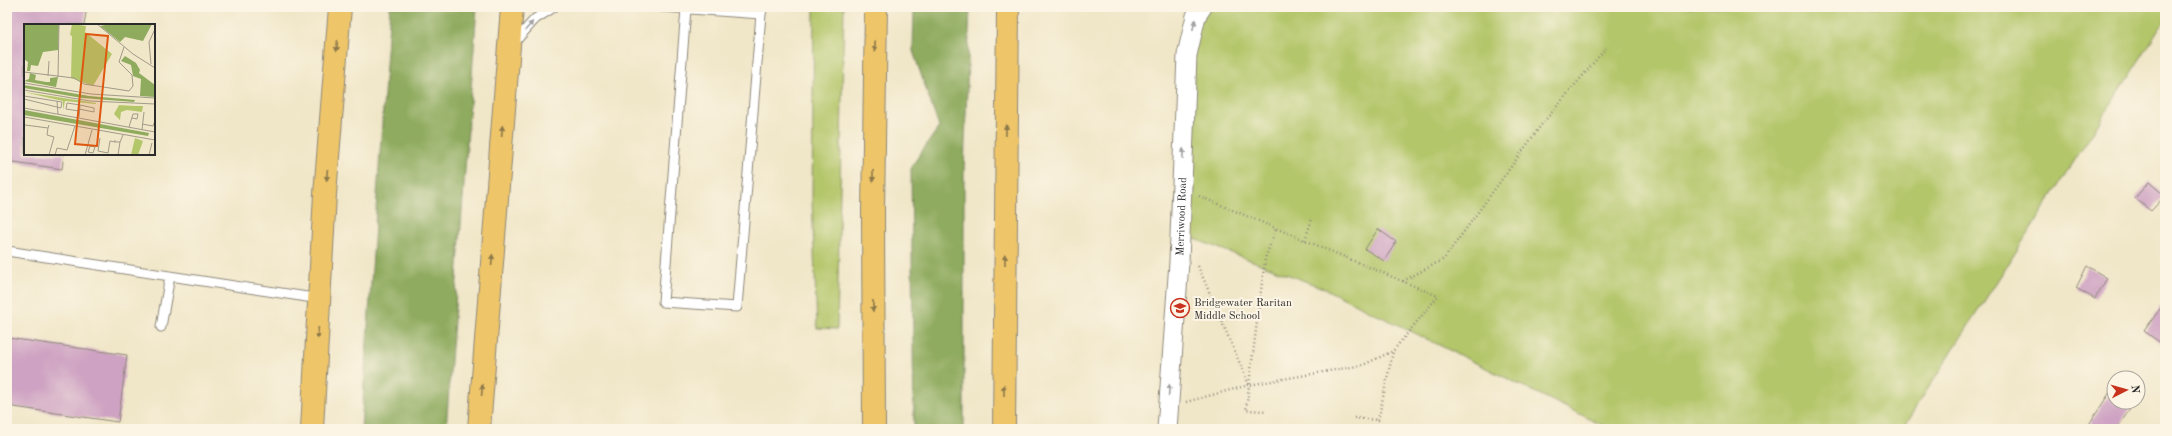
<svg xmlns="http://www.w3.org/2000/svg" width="2172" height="436" font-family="'Old Standard TT',serif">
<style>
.green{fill:#b4c66a;stroke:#70784a}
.forest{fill:#8fab5e;stroke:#5d6b44}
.building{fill:#cea2c2}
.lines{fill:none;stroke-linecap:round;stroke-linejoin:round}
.lane-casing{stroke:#8e887a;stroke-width:11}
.street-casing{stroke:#8e887a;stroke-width:21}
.highway-casing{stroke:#8e887a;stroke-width:24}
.path{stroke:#8e887a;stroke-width:2.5;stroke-dasharray:1 3;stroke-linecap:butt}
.lane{stroke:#fff;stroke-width:9}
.street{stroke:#fff;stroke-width:19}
.highway{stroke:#eec569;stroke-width:22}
.oneway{fill:#a0a0a0}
.oneway2{fill:#8c784a}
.labels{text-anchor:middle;stroke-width:4;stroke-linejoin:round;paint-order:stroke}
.street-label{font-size:11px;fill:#2b2b2b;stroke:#fcf5e5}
.poi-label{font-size:11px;fill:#2b2b2b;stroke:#fcf5e5;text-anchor:start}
.inset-road{fill:none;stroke:#a19b89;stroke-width:1}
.view{fill:#df570e;fill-opacity:0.15;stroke:#df570e;stroke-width:2}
.inset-edge{fill:none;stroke:#2b2b2b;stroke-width:2}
</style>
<rect width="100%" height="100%" fill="#fcf5e5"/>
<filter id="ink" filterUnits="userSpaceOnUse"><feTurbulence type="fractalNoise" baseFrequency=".025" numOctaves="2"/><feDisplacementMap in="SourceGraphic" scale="8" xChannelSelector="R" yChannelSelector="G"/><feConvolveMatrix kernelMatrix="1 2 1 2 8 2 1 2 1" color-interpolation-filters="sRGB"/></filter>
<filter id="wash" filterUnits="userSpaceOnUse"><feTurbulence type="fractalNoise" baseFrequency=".012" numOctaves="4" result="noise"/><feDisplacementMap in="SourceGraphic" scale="16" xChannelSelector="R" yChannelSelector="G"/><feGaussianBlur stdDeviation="0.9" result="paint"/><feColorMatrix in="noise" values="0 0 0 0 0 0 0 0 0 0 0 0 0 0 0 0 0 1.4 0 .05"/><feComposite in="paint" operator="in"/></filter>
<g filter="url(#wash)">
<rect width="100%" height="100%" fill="#f0e6c8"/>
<path class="green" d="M 814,7 L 844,7 L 837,329 L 817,328 L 812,199 Z
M 1204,7 L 2165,7 L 2165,20 L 1902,429 L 1610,429 L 1323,288 L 1174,231 L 1190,29 Z"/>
<path class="forest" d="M 390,7 L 477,7 L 446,429 L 361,429 Z
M 914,7 L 970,7 L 964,170 L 964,429 L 914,429 L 911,167 L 939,127 L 913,51 Z"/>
<g id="blocks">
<path class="building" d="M 7,7 L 87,7 L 84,25 L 25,25 L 25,154 L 64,154 L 62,169 L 7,161 Z
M 2149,182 L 2165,196 L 2151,211 L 2135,198 Z
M 1378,229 L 1396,242 L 1384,261 L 1365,249 Z
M 2087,266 L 2107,278 L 2095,299 L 2076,288 Z
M 2165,302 L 2165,346 L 2144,331 Z
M 8,338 L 127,355 L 118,422 L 7,406 Z
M 2114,386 L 2114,402 L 2134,402 L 2117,429 L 2086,429 Z"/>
</g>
</g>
<g filter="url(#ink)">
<use href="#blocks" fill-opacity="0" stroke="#8e887a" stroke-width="1"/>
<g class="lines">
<defs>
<path id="lane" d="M 662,7 L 761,14 L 763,7
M 686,9 L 663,302 L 737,307 L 761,14
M 513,44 L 535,19 L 554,7
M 7,251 L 320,299
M 161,327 L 170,276"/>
<g id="street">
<path id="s1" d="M 1167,429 L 1179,262 L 1187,55 L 1196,16 L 1202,7"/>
</g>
<path id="highway" d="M 312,429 L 325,194 L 340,7
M 479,429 L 512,7
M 874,429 L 873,212 L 876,7
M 1004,429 L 1008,7"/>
</defs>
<use href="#lane" class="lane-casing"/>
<use href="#street" class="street-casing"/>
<use href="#highway" class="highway-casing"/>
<path class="path" d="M 1199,196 L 1438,296 L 1393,351 L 1363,365 L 1249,385 L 1265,259 L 1276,228
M 1305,240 L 1312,219
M 1198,266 L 1249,385 L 1246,410 L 1267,411
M 1403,281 L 1444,259 L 1542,124 L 1606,48
M 1186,402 L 1249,385
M 1354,418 L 1378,420 L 1393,352"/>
<use href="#lane" class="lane"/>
<use href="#street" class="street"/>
<use href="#highway" class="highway"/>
</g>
<defs><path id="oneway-solid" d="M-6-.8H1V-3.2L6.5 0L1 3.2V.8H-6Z"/></defs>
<g class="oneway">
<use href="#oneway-solid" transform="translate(1194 25) rotate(-76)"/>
<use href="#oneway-solid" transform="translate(529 26) rotate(-49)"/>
<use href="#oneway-solid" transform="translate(1183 154) rotate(-88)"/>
<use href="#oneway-solid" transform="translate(1169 390) rotate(-86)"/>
</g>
<g class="oneway2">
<use href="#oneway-solid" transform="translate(337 46) rotate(95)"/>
<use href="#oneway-solid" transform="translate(875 46) rotate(91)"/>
<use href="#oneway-solid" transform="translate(1006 130) rotate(-89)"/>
<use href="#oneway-solid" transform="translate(502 131) rotate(-86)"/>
<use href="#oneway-solid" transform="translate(327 175) rotate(94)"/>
<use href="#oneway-solid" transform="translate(873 176) rotate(91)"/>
<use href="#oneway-solid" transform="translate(492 260) rotate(-86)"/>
<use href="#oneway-solid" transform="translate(1005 260) rotate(-90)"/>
<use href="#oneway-solid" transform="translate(873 306) rotate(90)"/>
<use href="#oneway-solid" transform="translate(318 333) rotate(94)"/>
<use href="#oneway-solid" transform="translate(482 390) rotate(-86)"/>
<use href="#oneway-solid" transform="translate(1004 390) rotate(-90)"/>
</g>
</g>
<defs>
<symbol id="school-ring" viewBox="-11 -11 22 22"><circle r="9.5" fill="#fcf5e5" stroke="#c8321e" stroke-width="1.5"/><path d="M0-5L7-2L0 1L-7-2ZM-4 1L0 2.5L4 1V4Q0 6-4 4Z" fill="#c8321e"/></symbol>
</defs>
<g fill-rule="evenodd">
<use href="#school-ring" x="1169" y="297" width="22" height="22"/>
</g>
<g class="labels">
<g class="street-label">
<text dy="4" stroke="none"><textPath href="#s1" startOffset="213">Merriwood Road</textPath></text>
</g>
<g class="poi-label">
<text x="1194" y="306">Bridgewater Raritan<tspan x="1194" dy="13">Middle School</tspan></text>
</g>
</g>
<g transform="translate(24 24)">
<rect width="131" height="131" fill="#f0e6c8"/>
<path d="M 48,0 L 62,2 L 61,8 L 88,30 L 69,62 L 47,54 L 48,12 L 46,11 ZM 0,68 L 72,79 L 72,80 L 41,77 L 39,86 L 39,77 ZM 95,81 L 110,82 L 119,82 L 118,88 L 103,86 L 97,88 L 96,96 L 90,90 ZM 111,114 L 119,117 L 114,131 L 107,131 Z" fill="#b4c66a"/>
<path d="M 0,0 L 35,0 L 34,26 L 19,28 L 14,42 L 7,41 L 6,47 L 3,47 L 4,38 L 0,35 ZM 87,0 L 128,0 L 119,17 L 101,13 L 96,18 L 76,2 ZM 101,32 L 112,39 L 116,46 L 115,49 L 131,61 L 131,73 L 116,72 L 117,55 L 109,52 L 107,41 L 97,37 ZM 6,49 L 12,51 L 11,56 L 22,58 L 26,58 L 26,54 L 34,53 L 32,63 L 0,57 L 5,55 ZM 0,61 L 65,72 L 111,76 L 110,78 L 58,74 L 0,64 ZM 0,86 L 125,109 L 124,112 L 0,91 Z" fill="#8fab5e"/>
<path class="inset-road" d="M 73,0 L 109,30 L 131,44M 127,40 L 125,18 L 131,5M 0,48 L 50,54 L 60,60 L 105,67 L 109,62 L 108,51 L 95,38 L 100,23M 24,52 L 25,37M 34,53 L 35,0M 0,59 L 67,70 L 131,74M 0,66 L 66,77 L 131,80M 0,72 L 38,78 L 37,84 L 0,75M 33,77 L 34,90M 0,84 L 131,108M 55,85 L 70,88 L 70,84 L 56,81M 55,87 L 42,85 L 43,79 L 56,81 L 55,93M 0,93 L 131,116M 118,100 L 129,102 L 131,97M 1,101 L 24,104 L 25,101M 105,103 L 109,90 L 114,90 L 113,95 L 108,94M 24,104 L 23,111 L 30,113 L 25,131M 118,106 L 120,88M 76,114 L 74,127 L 84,129 L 86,117 L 91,118M 91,116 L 91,118 L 96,118 L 99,111M 64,121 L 66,122 L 71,123 L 69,129 L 64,128 L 66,122M 31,131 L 33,124 L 43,126 L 51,102M 61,131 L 68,106M 94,131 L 96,118M 125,131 L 128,119"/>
<path class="view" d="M 62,10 L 84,12 L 73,122 L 51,120 Z"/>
<rect width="131" height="131" class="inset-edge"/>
</g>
<rect width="2172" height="436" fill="none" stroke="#fcf5e5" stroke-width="24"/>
<g transform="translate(2126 390) rotate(84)"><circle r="19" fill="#fcf5e5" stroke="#a8a49b"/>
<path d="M0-3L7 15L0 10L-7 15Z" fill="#c8321e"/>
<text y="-6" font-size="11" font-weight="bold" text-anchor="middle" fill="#2b2b2b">N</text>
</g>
</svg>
